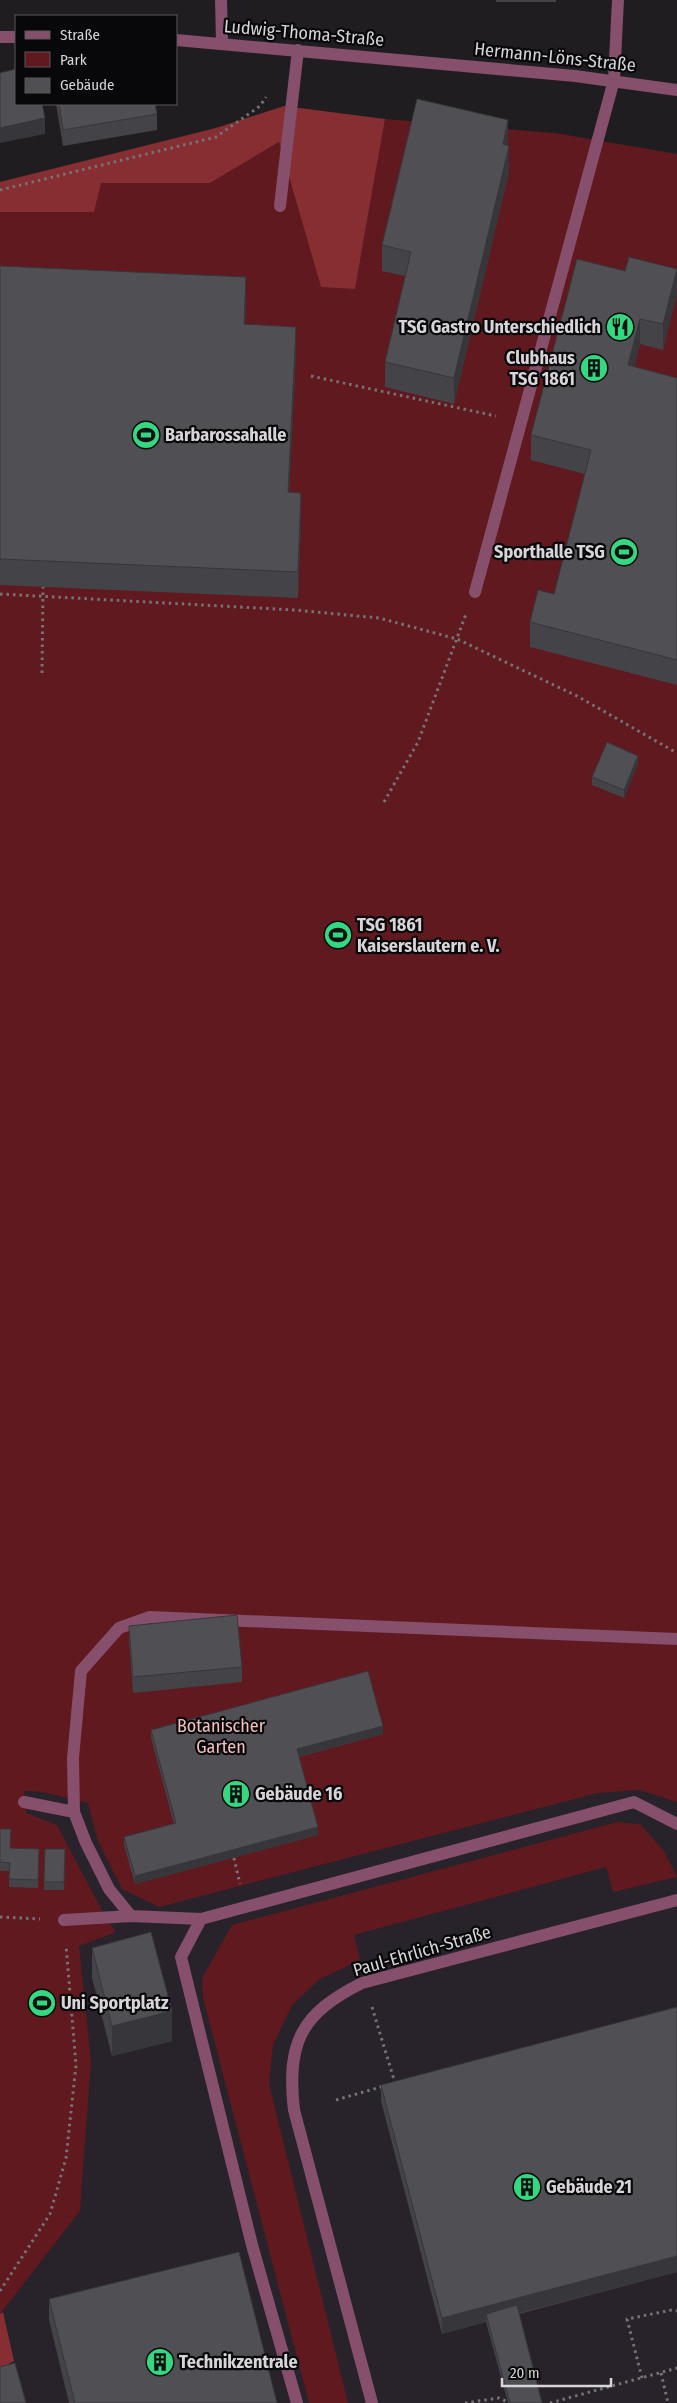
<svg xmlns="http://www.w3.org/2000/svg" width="677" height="2403" font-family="'Fira Sans Condensed',sans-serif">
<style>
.built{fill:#28222a}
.green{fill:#60191e}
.forest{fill:#872e32}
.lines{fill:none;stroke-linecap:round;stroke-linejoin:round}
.path{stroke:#757376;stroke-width:3;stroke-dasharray:2.5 4;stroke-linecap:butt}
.minor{stroke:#864f6b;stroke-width:12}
.wall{fill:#444448}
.shaded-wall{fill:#37373b}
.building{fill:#4f4f54;stroke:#37373b}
.labels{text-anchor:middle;stroke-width:4.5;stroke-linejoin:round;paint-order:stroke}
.street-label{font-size:18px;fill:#d7d5d8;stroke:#080709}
.poi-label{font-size:18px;font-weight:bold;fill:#d7d5d8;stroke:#080709;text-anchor:start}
.park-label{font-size:18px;fill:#f5c0be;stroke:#080709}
</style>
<rect width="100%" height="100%" fill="#1f1d20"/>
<path class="built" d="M 0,1581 L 677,1600 L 677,2403 L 0,2403 Z"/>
<path class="green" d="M 385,119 L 555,133 L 677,154 L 677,1802 L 640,1790 L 598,1793 L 159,1907 L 122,1889 L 98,1841 L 88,1803 L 43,1792 L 24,1791 L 26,1813 L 57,1825 L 106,1918 L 116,1932 L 79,1946 L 91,2061 L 80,2211 L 0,2314 L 0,212 L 100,183 L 210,183 L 279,142 L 321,286 L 355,289 Z
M 617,1822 L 640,1824 L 664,1851 L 677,1877 L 613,1892 L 606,1867 L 354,1935 L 360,1960 L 320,1979 L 292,2005 L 273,2045 L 269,2084 L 348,2403 L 309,2403 L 203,1998 L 202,1978 L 232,1925 Z"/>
<path class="forest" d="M 284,106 L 385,119 L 355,289 L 321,287 L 279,142 L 210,183 L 101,183 L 94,212 L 0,212 L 0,182 L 216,128 Z
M 3,2312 L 14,2361 L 0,2369 L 0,2314 Z"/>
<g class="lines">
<path class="path" d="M 0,190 L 216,137 L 260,106 L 266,97
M 311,376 L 496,416
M 0,594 L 295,610 L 379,618 L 457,639 L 577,696 L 677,753
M 42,673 L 43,587
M 384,802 L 418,742 L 466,614
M 234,1858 L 240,1884
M 0,1917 L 40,1919
M 372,2007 L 395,2083 L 393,2083
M 336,2100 L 384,2086
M 0,2291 L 50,2214 L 66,2158 L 76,2065 L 66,1945
M 661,2373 L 668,2403
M 642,2378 L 627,2319 L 672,2310 L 677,2311
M 465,2403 L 499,2398 L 510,2403
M 550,2403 L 677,2368"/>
<path class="minor" d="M 221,0 L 222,43
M 0,37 L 16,37
M 176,40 L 575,76 L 677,90
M 280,206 L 298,50
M 475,592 L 614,80 L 618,0
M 24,1802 L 74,1812
M 131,1916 L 109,1889 L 86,1843 L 74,1812 L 73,1758 L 81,1671 L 119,1628 L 150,1617 L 677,1639
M 64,1920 L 131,1916 L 201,1919
M 297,2403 L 252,2245 L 181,1957 L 201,1919 L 634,1802 L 677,1824
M 372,2403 L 294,2110 C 286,2042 302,2013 362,1983 L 677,1900"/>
</g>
<path class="wall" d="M 496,0 L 556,0 L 556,2 L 496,2 Z
M 56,104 L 155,104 L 157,114 L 157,130 L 63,146 Z
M 508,146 L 509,172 L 454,404 L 385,387 L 385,362 L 405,276 L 382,271 L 382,245 Z
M 0,266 L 246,302 L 245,324 L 296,352 L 289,493 L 301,519 L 298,598 L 0,585 Z
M 677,269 L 663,350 L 640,344 L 634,367 L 677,378 L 677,685 L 530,647 L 530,622 L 554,594 L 585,474 L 531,460 L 531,435 L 625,271 Z
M 638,764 L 624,798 L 592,785 L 592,777 Z
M 129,1626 L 242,1667 L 242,1682 L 133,1693 L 129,1641 Z
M 151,1730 L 383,1734 L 299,1757 L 318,1835 L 135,1884 L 124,1845 L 124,1837 L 174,1824 L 151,1738 Z
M 0,1829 L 11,1848 L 39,1857 L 38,1888 L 9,1887 L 9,1871 L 0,1871 Z
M 45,1849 L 65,1849 L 64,1890 L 44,1890 Z
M 92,1948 L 172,2041 L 112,2056 L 92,1978 Z
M 381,2085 L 677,2272 L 519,2314 L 542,2403 L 508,2403 L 486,2322 L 442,2334 L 381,2101 Z
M 49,2299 L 277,2403 L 69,2403 L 49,2320 Z"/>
<path class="shaded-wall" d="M 45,118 L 45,134 L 0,143 L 0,128 Z
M 508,120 L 508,146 L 503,170 L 503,144 Z
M 509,146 L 509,172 L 454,404 L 454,378 Z
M 677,270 L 677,295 L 663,350 L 663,324 Z
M 246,277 L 246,302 L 244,350 L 244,324 Z
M 640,319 L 640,344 L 628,391 L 628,365 Z
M 296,327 L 296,352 L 288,518 L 288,492 Z
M 301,493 L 301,519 L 298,598 L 298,572 Z
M 638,756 L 638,764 L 624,798 L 624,790 Z
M 383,1726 L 383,1734 L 297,1757 L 297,1749 Z
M 318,1827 L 318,1835 L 135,1884 L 135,1876 Z
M 172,2011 L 172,2041 L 112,2056 L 112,2026 Z
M 677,2256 L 677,2272 L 488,2321 L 486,2314 L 486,2322 L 442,2334 L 442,2318 Z"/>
<path class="building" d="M 16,69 L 16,104 L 42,104 L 45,118 L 0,128 L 0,73 Z
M 417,99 L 508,120 L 503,144 L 509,146 L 454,378 L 385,362 L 411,252 L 382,245 Z
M 59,104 L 155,104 L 157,114 L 63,130 Z
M 629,257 L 677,269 L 663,324 L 640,319 L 628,365 L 677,378 L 677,660 L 530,622 L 538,590 L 554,594 L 591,450 L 531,435 L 577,259 L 625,271 Z
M 0,266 L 246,277 L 244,324 L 296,327 L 288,492 L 301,493 L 298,572 L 0,559 Z
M 607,742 L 638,756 L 624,790 L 592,777 Z
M 237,1615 L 242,1667 L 133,1677 L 129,1626 Z
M 368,1671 L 383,1726 L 297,1749 L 318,1827 L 135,1876 L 124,1837 L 176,1823 L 151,1730 Z
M 0,1829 L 11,1829 L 10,1848 L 39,1849 L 38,1880 L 9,1879 L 10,1863 L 0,1862 Z
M 45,1849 L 65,1849 L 64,1882 L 44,1882 Z
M 151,1932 L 172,2011 L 112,2026 L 92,1948 Z
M 677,2007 L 677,2256 L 442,2318 L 381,2085 Z
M 239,2252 L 277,2403 L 75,2403 L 49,2299 Z
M 517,2305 L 542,2403 L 510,2403 L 486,2314 Z
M 15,2363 L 26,2403 L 0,2403 L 0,2367 Z"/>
<defs>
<symbol id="restaurant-disc" viewBox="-11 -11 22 22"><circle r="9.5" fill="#34d881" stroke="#080709"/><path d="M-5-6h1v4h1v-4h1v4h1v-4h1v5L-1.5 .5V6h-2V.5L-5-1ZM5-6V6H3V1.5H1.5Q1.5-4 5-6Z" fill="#111"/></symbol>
<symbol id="building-disc" viewBox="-11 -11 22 22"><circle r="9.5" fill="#34d881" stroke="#080709"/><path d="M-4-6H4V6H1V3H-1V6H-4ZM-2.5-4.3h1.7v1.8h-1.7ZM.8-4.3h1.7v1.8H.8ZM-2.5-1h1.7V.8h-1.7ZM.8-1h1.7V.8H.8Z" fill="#111"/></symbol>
<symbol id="stadium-disc" viewBox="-11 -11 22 22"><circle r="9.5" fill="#34d881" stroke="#080709"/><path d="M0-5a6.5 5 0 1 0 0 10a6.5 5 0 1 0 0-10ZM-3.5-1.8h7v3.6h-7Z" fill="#111"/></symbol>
</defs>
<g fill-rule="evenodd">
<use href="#restaurant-disc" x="604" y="311" width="32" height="32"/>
<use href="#building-disc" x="578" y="352" width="32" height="32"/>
<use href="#stadium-disc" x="130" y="419" width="32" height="32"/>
<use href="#stadium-disc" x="608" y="536" width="32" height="32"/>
<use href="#stadium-disc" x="322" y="919" width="32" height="32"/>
<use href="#building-disc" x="220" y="1778" width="32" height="32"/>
<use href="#stadium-disc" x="26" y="1987" width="32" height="32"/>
<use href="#building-disc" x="511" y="2171" width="32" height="32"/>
<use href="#building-disc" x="144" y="2346" width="32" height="32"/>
</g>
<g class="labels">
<g class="street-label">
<text transform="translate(304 33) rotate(5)" y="6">Ludwig-Thoma-Straße</text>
<text transform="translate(555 57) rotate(6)" y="6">Hermann-Löns-Straße</text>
<text transform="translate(422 1951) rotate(-16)" y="6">Paul-Ehrlich-Straße</text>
</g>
<g class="poi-label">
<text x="601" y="333" text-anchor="end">TSG Gastro Unterschiedlich</text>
<text x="575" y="364" text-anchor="end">Clubhaus<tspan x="575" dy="21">TSG 1861</tspan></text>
<text x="165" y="441">Barbarossahalle</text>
<text x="605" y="558" text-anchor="end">Sporthalle TSG</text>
<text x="357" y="931">TSG 1861<tspan x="357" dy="21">Kaiserslautern e. V.</tspan></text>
<text x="255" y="1800">Gebäude 16</text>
<text x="61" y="2009">Uni Sportplatz</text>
<text x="546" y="2193">Gebäude 21</text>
<text x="179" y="2368">Technikzentrale</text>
</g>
<g class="park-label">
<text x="221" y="1732">Botanischer<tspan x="221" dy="21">Garten</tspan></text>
</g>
</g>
<rect x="15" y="15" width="162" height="90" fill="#080709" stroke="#5b595c"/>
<rect x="25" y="31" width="25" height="8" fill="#864f6b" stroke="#5b595c"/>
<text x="60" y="40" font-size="15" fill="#d7d5d8">Straße</text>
<rect x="25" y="52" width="25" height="15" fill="#60191e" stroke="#5b595c"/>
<text x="60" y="65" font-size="15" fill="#d7d5d8">Park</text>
<rect x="25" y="78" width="25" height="15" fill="#4f4f54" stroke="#5b595c"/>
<text x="60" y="90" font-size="15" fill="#d7d5d8">Gebäude</text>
<path d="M502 2378v8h109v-8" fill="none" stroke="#d7d5d8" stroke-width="2.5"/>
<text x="510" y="2378" font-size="15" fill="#d7d5d8" stroke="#080709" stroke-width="4" paint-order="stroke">20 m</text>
</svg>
